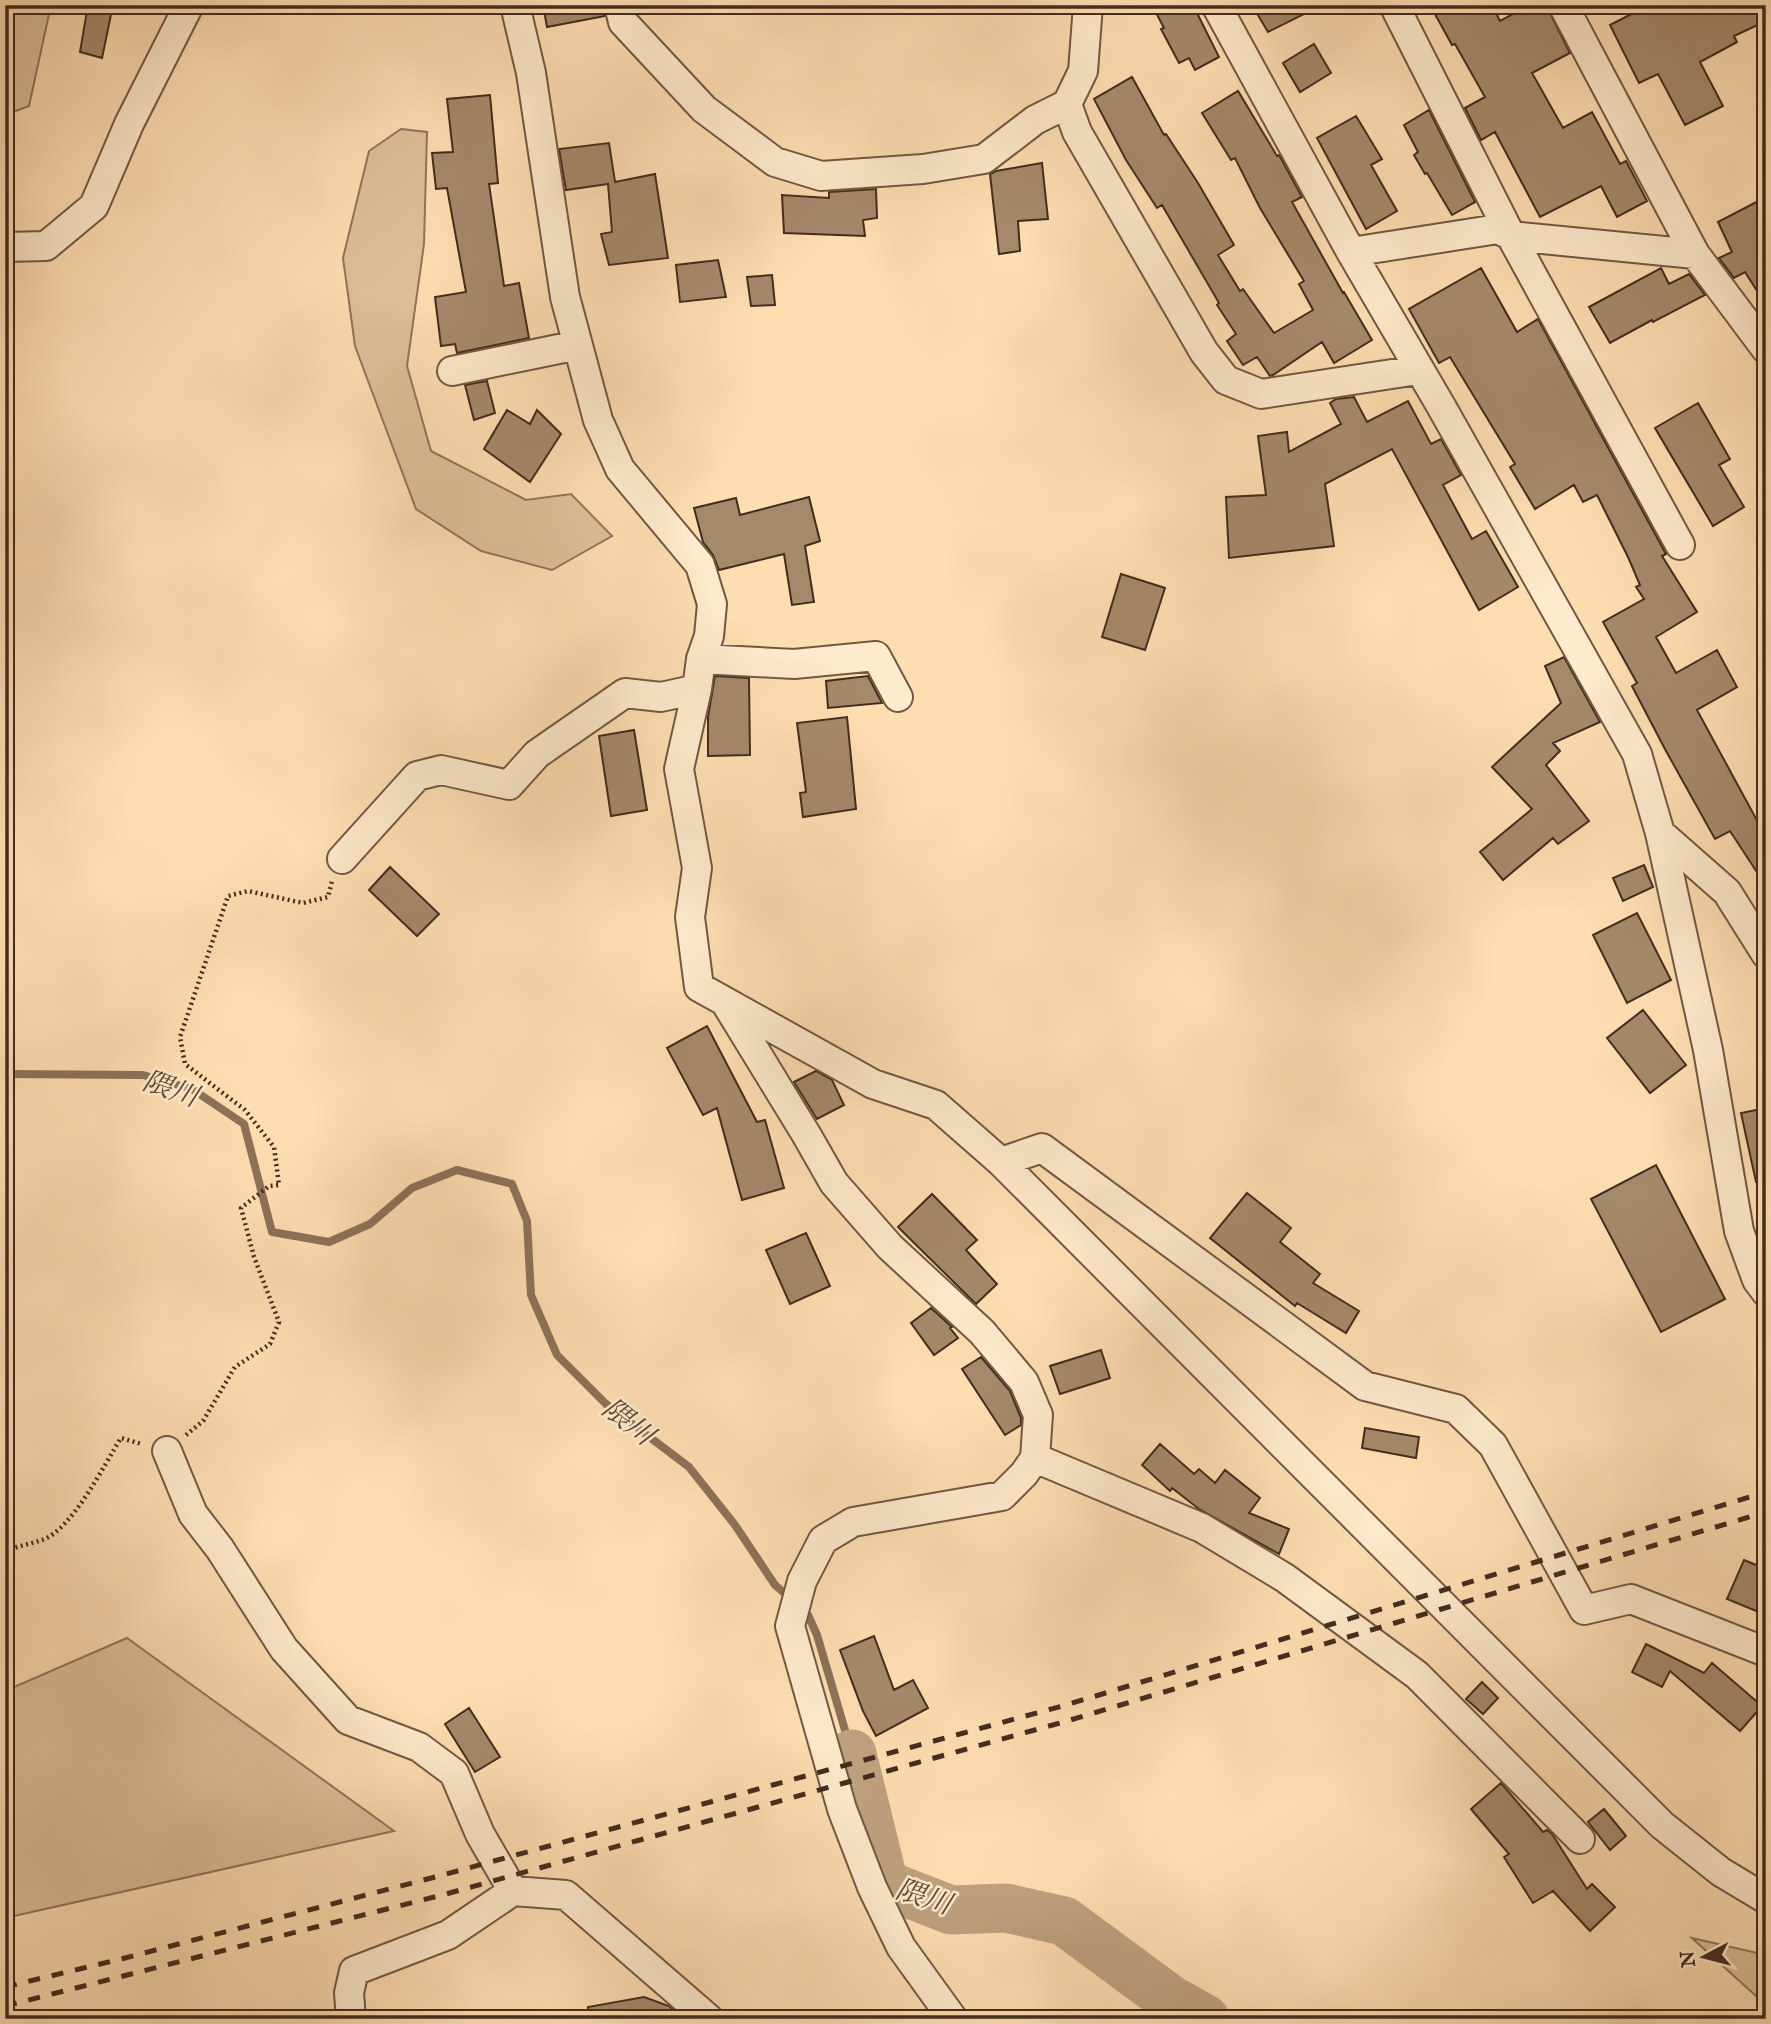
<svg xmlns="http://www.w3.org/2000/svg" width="1771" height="2024" font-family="'IM FELL English','Noto Serif JP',serif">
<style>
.green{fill:#dec098;stroke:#90765c;stroke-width:2}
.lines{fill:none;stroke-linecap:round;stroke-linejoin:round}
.stream{stroke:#8c7259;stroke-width:8}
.river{stroke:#bea17f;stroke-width:49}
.building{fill:#a4896b;stroke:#422c1f;stroke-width:2}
.street-casing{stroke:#715844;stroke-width:32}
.path{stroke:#422c1f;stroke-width:4.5;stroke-dasharray:2 3.5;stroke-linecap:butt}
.street{stroke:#feeacc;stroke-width:28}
.rail{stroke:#422c1f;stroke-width:5;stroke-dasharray:12 12;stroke-linecap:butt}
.labels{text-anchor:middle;stroke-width:5;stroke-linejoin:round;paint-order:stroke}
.water-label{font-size:28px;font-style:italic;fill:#614937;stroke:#feeacc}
</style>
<rect width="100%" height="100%" fill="#fedeb1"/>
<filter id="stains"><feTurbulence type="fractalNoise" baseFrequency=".00286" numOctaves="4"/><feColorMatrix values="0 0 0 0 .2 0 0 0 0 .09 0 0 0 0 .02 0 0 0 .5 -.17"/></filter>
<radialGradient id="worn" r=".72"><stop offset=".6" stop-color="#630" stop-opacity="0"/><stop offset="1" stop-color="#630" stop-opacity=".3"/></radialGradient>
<path class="green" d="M 5,5 L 51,5 L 29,106 L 5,115 Z
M 401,129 L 427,132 L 424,244 L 407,366 L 431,451 L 526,500 L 571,494 L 612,536 L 552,570 L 481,551 L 416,509 L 355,346 L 343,258 L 369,151 Z
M 127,1638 L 394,1831 L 5,1918 L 5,1691 Z
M 1692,1938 L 1766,1955 L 1766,2005 Z"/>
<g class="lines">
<path class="stream" d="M 5,1074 L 143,1075 L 192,1089 L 244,1124 L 272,1232 L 329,1242 L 370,1224 L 412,1188 L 457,1170 L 512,1184 L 527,1221 L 531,1295 L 557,1355 L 606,1404 L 689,1467 L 735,1525 L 775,1585 L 790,1598
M 800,1607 L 808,1615 L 817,1635 L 852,1754"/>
<path class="river" d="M 852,1754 L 884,1884 L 951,1910 L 1006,1908 L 1064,1921 L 1171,2000 L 1205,2019"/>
</g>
<path class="building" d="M 88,5 L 113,5 L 102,58 L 80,52 Z
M 543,5 L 603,5 L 605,16 L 547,27 Z
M 1152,5 L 1193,5 L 1219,57 L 1195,70 L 1189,58 L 1179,63 L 1161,29 L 1164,28 Z
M 1252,5 L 1322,5 L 1268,32 Z
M 1430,5 L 1492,5 L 1500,21 L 1530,5 L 1546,5 L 1570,53 L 1532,73 L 1563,128 L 1592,112 L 1620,164 L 1626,161 L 1647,201 L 1617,217 L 1601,186 L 1540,217 L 1495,132 L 1481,140 L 1465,108 L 1485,97 L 1455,44 L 1452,45 Z
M 1649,5 L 1766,5 L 1766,21 L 1734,36 L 1737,42 L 1700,62 L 1723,106 L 1685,125 L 1658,74 L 1639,83 L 1610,25 Z
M 1314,44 L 1331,73 L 1300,92 L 1283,63 Z
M 1132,77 L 1164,135 L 1166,134 L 1198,183 L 1234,245 L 1218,255 L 1240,291 L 1243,289 L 1274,333 L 1313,310 L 1299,284 L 1304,281 L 1260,208 L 1235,158 L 1231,160 L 1202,113 L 1238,91 L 1277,156 L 1279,155 L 1302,197 L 1292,202 L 1343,293 L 1344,292 L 1372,340 L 1334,363 L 1322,342 L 1273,375 L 1270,376 L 1257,357 L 1243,365 L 1227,341 L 1236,334 L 1217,305 L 1219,303 L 1162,205 L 1157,208 L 1126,160 L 1094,99 Z
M 490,95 L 498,183 L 489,184 L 504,286 L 519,283 L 529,338 L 457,353 L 455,344 L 441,346 L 435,297 L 466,292 L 447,188 L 436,189 L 432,153 L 453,152 L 447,99 Z
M 1429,110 L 1475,202 L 1452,215 L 1427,173 L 1425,174 L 1414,155 L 1418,152 L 1404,125 Z
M 1356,116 L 1382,159 L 1371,165 L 1397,211 L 1366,229 L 1317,138 Z
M 609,143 L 615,182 L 655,174 L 668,258 L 609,265 L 601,234 L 612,232 L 608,184 L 566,190 L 559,149 Z
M 1042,163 L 1048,219 L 1018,221 L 1020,251 L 999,254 L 990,174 L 996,171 Z
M 876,189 L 877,218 L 863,220 L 865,236 L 784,233 L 782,195 L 829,198 L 829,192 Z
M 1766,197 L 1766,305 L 1745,272 L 1734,278 L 1719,258 L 1732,252 L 1718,222 Z
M 718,260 L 726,297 L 680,302 L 676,265 Z
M 1481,268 L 1517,332 L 1538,319 L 1666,554 L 1662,556 L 1697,612 L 1656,637 L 1676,673 L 1717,650 L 1737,687 L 1697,710 L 1766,837 L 1766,886 L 1730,831 L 1715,839 L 1666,751 L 1632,686 L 1637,683 L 1603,622 L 1644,599 L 1636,587 L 1640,585 L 1628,557 L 1597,495 L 1583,502 L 1574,485 L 1535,509 L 1510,467 L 1515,464 L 1450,357 L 1439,363 L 1409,309 Z
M 1661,268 L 1669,284 L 1689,274 L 1705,295 L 1653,322 L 1652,320 L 1610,343 L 1589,307 Z
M 772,275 L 775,305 L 751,306 L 747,277 Z
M 487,381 L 495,413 L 474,420 L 465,385 Z
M 1354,397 L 1367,422 L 1408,401 L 1431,444 L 1441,439 L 1461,475 L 1443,485 L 1472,539 L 1486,531 L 1518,587 L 1479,610 L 1392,449 L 1325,484 L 1334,546 L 1229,558 L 1226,497 L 1266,495 L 1258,436 L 1287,432 L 1289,452 L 1341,424 L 1330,403 L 1336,399 Z
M 1698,403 L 1730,459 L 1719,465 L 1744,507 L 1713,526 L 1655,428 Z
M 507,410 L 530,424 L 537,410 L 561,434 L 530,482 L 484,449 Z
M 809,497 L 820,541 L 805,546 L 814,602 L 792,605 L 784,554 L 719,570 L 713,555 L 703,542 L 694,508 L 736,498 L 740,515 Z
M 1121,574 L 1165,588 L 1145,650 L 1102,637 Z
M 1564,657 L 1600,722 L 1553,743 L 1560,751 L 1546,765 L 1589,821 L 1558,844 L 1553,838 L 1503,880 L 1480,852 L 1532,809 L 1492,767 L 1561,703 L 1545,666 Z
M 715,676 L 749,678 L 750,755 L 708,756 L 708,717 Z
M 868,676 L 882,703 L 828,708 L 826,681 Z
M 847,717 L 856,809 L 803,817 L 800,793 L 806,792 L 797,723 Z
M 634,730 L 647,810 L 611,816 L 599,736 Z
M 1644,865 L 1653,887 L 1623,901 L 1613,878 Z
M 390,867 L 439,914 L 417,936 L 369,890 Z
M 1637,913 L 1671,980 L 1627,1003 L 1593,935 Z
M 1643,1010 L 1686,1065 L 1650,1093 L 1607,1038 Z
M 707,1026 L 757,1122 L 765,1120 L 784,1188 L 742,1200 L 717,1108 L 703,1115 L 667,1048 Z
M 816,1071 L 832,1080 L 844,1105 L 817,1119 L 794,1082 Z
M 1766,1108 L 1766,1181 L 1756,1182 L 1741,1113 Z
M 1656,1165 L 1725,1299 L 1661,1332 L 1591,1199 Z
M 1247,1193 L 1291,1228 L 1280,1242 L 1320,1274 L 1313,1283 L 1359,1311 L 1346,1333 L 1297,1303 L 1295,1306 L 1210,1238 Z
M 932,1194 L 977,1240 L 966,1250 L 997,1284 L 976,1304 L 898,1227 Z
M 806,1233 L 830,1286 L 790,1304 L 766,1250 Z
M 931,1308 L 952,1327 L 950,1328 L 958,1338 L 934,1355 L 911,1323 Z
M 1101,1350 L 1110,1378 L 1060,1394 L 1050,1366 Z
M 981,1357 L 1010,1391 L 1021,1418 L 1021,1425 L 1005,1435 L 962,1369 Z
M 1365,1428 L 1419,1437 L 1416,1458 L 1362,1448 Z
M 1160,1444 L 1194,1474 L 1199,1469 L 1215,1483 L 1225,1470 L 1260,1498 L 1249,1513 L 1289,1529 L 1279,1554 L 1199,1509 L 1172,1488 L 1170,1491 L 1142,1465 Z
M 1744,1560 L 1766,1569 L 1766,1615 L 1727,1599 Z
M 874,1636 L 894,1690 L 913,1680 L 928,1708 L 876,1736 L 863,1711 L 840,1650 Z
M 1646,1644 L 1704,1673 L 1712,1663 L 1762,1706 L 1740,1731 L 1670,1671 L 1662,1687 L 1632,1672 Z
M 1482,1682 L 1498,1698 L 1483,1714 L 1466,1699 Z
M 469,1708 L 500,1757 L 475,1772 L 445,1724 Z
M 1501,1783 L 1543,1832 L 1547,1830 L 1552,1834 L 1587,1889 L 1592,1884 L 1615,1907 L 1590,1931 L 1553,1891 L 1533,1903 L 1504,1857 L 1509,1854 L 1471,1809 Z
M 1604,1809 L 1626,1836 L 1610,1850 L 1588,1822 Z
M 644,1997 L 669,2006 L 680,2016 L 589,2019 L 588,2007 Z"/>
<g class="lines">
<defs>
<path id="street" d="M 515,5 L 531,73 L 565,297 L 598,420 L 620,469 L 700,565 L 712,604 L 709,636 L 701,659 L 697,689 L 679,769 L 697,868 L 690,917 L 699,987 L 873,1084 L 936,1105 L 1001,1162 L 1662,1825 L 1721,1872 L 1766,1899
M 619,5 L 623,22 L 704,109 L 775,162 L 821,176 L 923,169 L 984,159 L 1035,120 L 1067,104 L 1083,71 L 1088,5
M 1216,5 L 1351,252 L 1441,406 L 1637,754 L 1660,833 L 1708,1050 L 1739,1231 L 1757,1280 L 1766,1292
M 1394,5 L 1511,236 L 1680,545
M 1563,5 L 1695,254 L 1766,349
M 1067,104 L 1077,132 L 1204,352 L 1226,380 L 1261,394 L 1418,370
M 5,247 L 46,246 L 94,206 L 129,124 L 189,5
M 1351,252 L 1498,229 L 1511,236 L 1695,254
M 452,371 L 578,345
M 701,659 L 794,664 L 876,656 L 898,697
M 1660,833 L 1727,892 L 1766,954
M 342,859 L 417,776 L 441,770 L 509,785 L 537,754 L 625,693 L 661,697 L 697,689
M 727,1005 L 806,1134 L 834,1183 L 890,1247 L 982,1332 L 1024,1382 L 1038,1415 L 1035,1458 L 1024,1474 L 1002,1496 L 853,1522 L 823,1540 L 802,1581 L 790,1626 L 842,1809 L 872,1887 L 901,1947 L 953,2019
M 1001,1162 L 1042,1148 L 1365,1386 L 1456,1409 L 1493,1445 L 1584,1610 L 1631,1599 L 1766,1652
M 167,1451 L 193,1514 L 220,1549 L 284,1649 L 348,1720 L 419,1747 L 454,1773 L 480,1834 L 513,1891
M 1035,1458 L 1202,1528 L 1285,1578 L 1417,1675 L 1580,1839
M 351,2019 L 349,1993 L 354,1971 L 448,1935 L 513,1891 L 566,1895 L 709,2019"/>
</defs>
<use href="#street" class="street-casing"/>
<path class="path" d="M 186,1435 L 203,1421 L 235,1367 L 270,1344 L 279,1322 L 254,1257 L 241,1208 L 269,1186 L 279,1185 L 274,1147 L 245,1110 L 185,1064 L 180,1037 L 228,896 L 248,891 L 303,903 L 328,897 L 332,881
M 5,1551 C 18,1546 30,1544 42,1540 C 72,1530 104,1465 121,1438 L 142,1444"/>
<use href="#street" class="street"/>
<path class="rail" d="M 5,1987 L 125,1958 L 439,1876 L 1066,1705 L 1766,1492
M 5,2006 L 446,1894 L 1067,1721 L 1766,1512"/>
</g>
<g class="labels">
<g class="water-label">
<text transform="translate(171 1088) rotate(19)" y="10">隈川</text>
<text transform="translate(629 1421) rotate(38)" y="10">隈川</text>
<text transform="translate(924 1896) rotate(18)" y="10">隈川</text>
</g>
</g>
<rect width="1771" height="2024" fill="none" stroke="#fedeb1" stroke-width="28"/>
<rect x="7" y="7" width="1757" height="2010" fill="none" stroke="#422c1f" stroke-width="3.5"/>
<rect x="14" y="14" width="1743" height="1996" fill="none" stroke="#422c1f" stroke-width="2"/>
<g transform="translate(1704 1957) rotate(263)" stroke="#feeacc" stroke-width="5" paint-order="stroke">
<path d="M0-5L12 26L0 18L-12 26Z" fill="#422c1f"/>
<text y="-10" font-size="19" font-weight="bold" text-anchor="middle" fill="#422c1f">N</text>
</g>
<rect width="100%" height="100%" filter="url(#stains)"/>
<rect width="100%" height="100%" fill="url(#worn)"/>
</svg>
